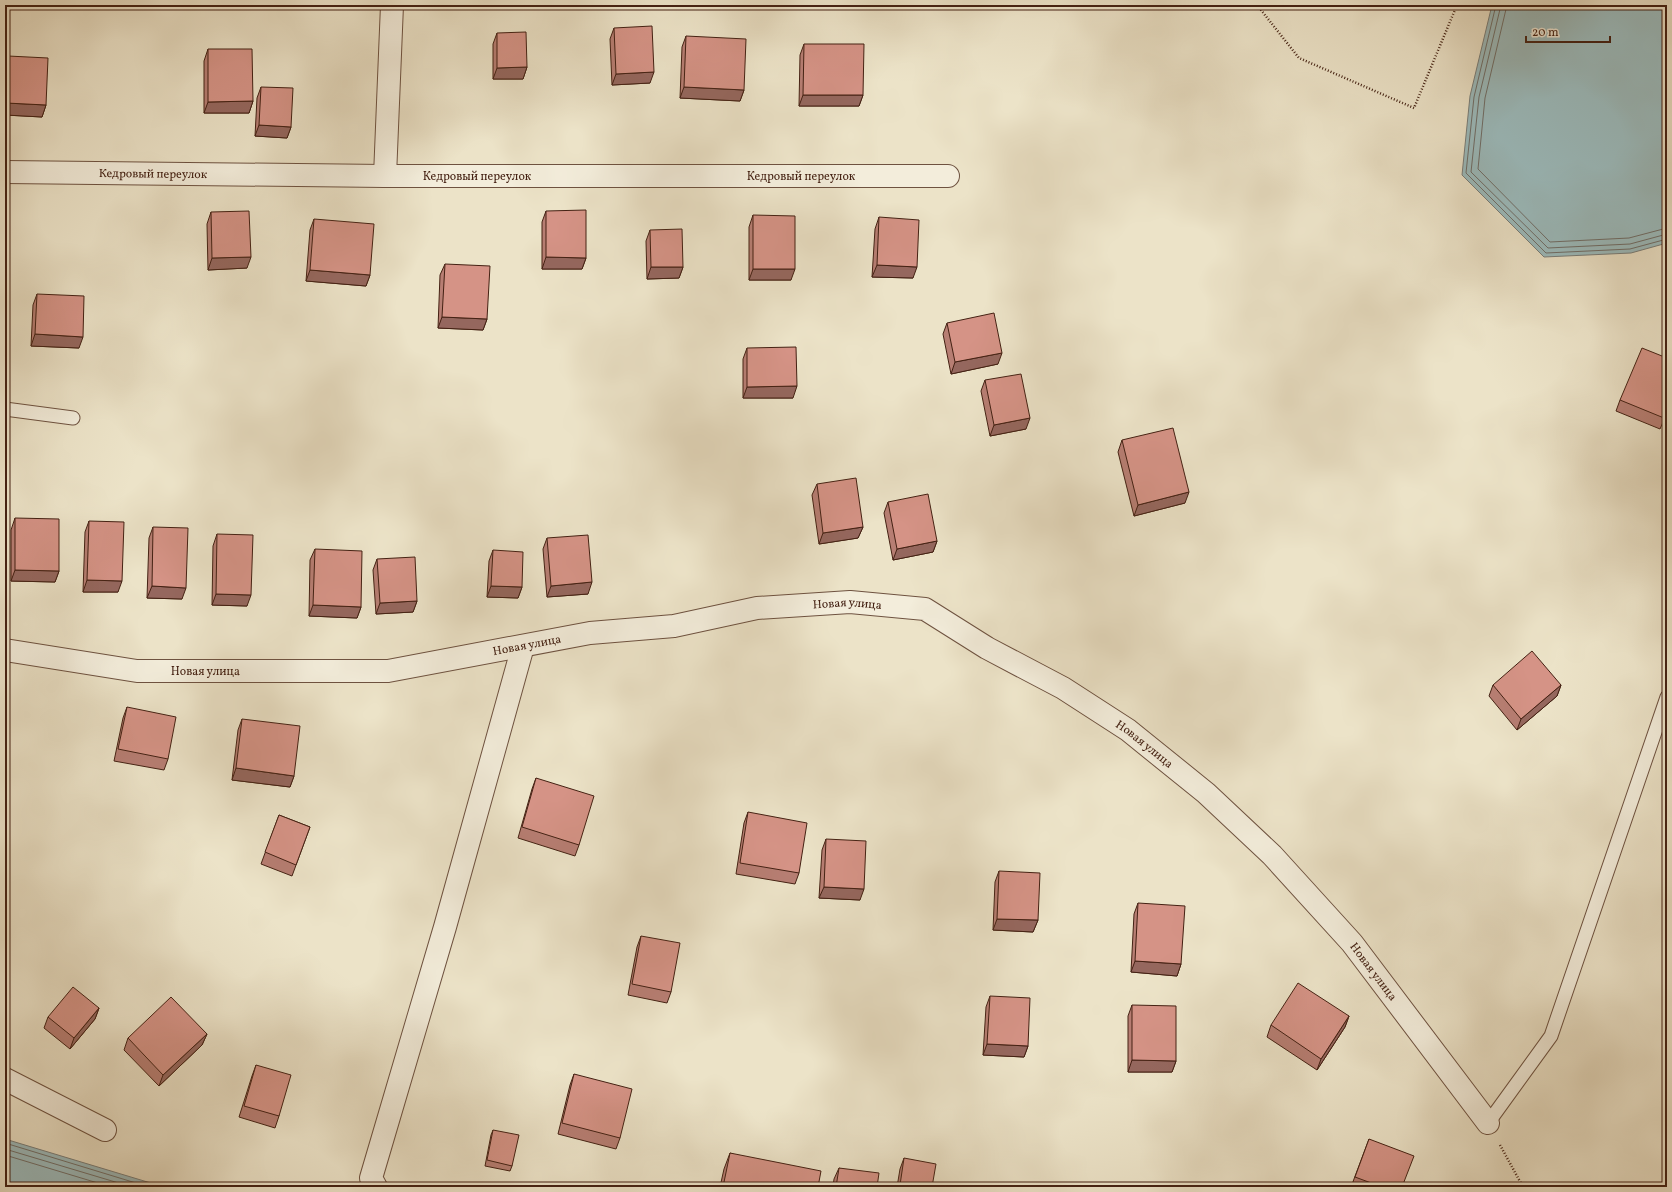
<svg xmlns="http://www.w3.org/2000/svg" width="1672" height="1192" font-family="Vollkorn,serif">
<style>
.water{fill:#9cbcbe;stroke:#797e7a}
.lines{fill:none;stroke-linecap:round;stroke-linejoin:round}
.shore{stroke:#706e68;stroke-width:1}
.lane-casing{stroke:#6e5240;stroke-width:15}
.street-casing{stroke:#6e5240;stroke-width:24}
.path{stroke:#442113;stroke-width:2.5;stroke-dasharray:1 2;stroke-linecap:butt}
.lane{stroke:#f3eddb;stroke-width:13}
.street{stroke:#f3eddb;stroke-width:22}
.wall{fill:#b77e73;stroke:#442113}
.shaded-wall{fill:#95675e;stroke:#442113}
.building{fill:#d59386;stroke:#442113}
.labels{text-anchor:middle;stroke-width:3;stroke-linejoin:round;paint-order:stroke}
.street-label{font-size:12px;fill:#442113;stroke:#f3eddb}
</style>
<rect width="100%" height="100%" fill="#ece3c8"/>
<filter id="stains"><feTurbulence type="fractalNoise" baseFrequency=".005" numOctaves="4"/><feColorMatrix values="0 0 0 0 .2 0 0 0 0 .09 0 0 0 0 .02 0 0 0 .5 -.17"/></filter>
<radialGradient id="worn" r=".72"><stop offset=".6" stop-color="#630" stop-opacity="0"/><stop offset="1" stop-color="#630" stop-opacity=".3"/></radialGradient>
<path class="water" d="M 1492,5 L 1667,5 L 1667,243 L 1631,253 L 1544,257 L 1462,175 L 1470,96 Z
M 5,1139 L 164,1187 L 5,1187 Z"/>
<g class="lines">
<path class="shore" d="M 1496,5 L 1474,97 L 1466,173 L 1546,253 L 1630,249 L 1667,239
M 1501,5 L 1479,97 L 1471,172 L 1548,248 L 1630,244 L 1667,234
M 1507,5 L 1485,98 L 1478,169 L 1550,242 L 1629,238 L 1667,228
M 5,1143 L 149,1187
M 5,1149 L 132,1187
M 5,1155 L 111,1187"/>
<defs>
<path id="lane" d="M 5,409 L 73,418
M 1488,1123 L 1551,1036 L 1667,697"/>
<g id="street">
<path id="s1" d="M 5,172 L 385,176 L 948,176"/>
<path d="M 385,176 L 392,5"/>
<path id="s2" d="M 5,650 L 137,671 L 388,671 L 590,633 L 674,626 L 757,608 L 850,602 L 925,609 L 987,648 L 1063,688 L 1128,730 L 1206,793 L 1272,855 L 1352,943 L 1488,1123"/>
<path d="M 5,1079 L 105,1130"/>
<path d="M 376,1187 L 371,1178 L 445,927 L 523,646"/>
</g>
</defs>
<use href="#lane" class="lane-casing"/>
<use href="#street" class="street-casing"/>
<path class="path" d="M 1257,5 L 1299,58 L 1414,108 L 1457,5
M 1500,1145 L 1523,1187"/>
<use href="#lane" class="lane"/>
<use href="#street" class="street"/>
</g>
<path class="wall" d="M 614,28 L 650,83 L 612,85 L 610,39 Z
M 497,33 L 527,67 L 523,79 L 493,79 L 493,44 Z
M 686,36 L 744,90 L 740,101 L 680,98 L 682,47 Z
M 804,44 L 863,95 L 859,106 L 799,106 L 800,55 Z
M 208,49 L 253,101 L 249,113 L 204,113 L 204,61 Z
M 8,56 L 46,105 L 42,117 L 5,115 L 5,63 Z
M 261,87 L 291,127 L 287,138 L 255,136 L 257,98 Z
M 546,211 L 586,258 L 582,269 L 542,269 L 542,222 Z
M 211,212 L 247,268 L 208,270 L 207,224 Z
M 753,215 L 791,280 L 749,280 L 749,227 Z
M 879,217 L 913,278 L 872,277 L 875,229 Z
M 314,219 L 370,275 L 366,286 L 306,281 L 310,230 Z
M 650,230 L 683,267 L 679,278 L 647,279 L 646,241 Z
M 445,264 L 487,319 L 483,330 L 438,328 L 440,275 Z
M 37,294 L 79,348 L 31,346 L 33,305 Z
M 947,323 L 998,364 L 951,374 L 943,334 Z
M 747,348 L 793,398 L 743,398 L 743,359 Z
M 1667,358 L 1667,413 L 1660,429 L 1616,411 L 1620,400 Z
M 985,380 L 1026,429 L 990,436 L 981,391 Z
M 1122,440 L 1185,503 L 1134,516 L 1118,452 Z
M 817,484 L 863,527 L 858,538 L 819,544 L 812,495 Z
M 888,502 L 937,541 L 933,552 L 893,560 L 884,513 Z
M 15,518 L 59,571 L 55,582 L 11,581 L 11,530 Z
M 89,521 L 118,592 L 83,592 L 85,532 Z
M 153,527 L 182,599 L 147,598 L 149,538 Z
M 217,534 L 247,606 L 212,605 L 213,546 Z
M 547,538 L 588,594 L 547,597 L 543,549 Z
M 315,549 L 361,607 L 357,618 L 309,616 L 310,560 Z
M 493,550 L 522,587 L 518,598 L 487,597 L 489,561 Z
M 377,559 L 417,601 L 413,612 L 376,614 L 373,570 Z
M 1493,685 L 1561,685 L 1557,696 L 1517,730 L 1489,696 Z
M 127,707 L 168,759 L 164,770 L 114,761 L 123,718 Z
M 242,719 L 294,776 L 290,787 L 232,780 L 238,730 Z
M 536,778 L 579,845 L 575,856 L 518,838 L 532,789 Z
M 748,812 L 799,873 L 795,884 L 736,874 L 744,823 Z
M 279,815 L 310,827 L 292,876 L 261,864 Z
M 826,839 L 860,900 L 819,898 L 822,850 Z
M 999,871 L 1038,920 L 1033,932 L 993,930 L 995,882 Z
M 1138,903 L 1181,964 L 1177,976 L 1131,972 L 1134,914 Z
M 641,936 L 671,992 L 667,1003 L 628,995 L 637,947 Z
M 990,996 L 1028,1046 L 1024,1057 L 983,1055 L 986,1007 Z
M 1132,1005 L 1176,1061 L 1172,1072 L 1128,1072 L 1128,1016 Z
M 99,1008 L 95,1019 L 70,1049 L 44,1028 L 48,1017 Z
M 1349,1016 L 1345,1027 L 1317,1070 L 1267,1037 L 1271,1025 Z
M 207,1034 L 202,1045 L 159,1086 L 124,1050 L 128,1038 Z
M 256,1065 L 279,1116 L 275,1128 L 239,1117 L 252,1076 Z
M 574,1074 L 620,1138 L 616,1149 L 558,1134 L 570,1085 Z
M 493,1130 L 512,1166 L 510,1171 L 485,1166 L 491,1135 Z
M 1369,1139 L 1402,1187 L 1351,1187 Z
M 730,1153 L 818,1187 L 720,1187 L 724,1169 Z
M 904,1158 L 932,1187 L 897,1187 L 900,1169 Z
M 839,1168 L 877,1187 L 833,1187 L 834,1179 Z"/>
<path class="shaded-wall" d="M 527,67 L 523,79 L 493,79 L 497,68 Z
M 654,72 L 650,83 L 612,85 L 616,74 Z
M 684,87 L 744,90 L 740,101 L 680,98 Z
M 803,95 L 863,95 L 859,106 L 799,106 Z
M 253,101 L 249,113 L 204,113 L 208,102 Z
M 6,103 L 46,105 L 42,117 L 5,115 L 5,106 Z
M 259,125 L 291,127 L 287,138 L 255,136 Z
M 251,257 L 247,268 L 208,270 L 212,258 Z
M 546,257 L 586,258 L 582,269 L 542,269 Z
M 877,265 L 917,267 L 913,278 L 872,277 Z
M 651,267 L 683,267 L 679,278 L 647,279 Z
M 753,269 L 795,269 L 791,280 L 749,280 Z
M 310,270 L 370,275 L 366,286 L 306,281 Z
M 442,317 L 487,319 L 483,330 L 438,328 Z
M 35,334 L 83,337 L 79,348 L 31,346 Z
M 1002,353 L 998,364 L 951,374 L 955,362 Z
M 797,386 L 793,398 L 743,398 L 747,387 Z
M 1030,418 L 1026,429 L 990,436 L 994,425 Z
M 1189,492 L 1185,503 L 1134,516 L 1138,505 Z
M 863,527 L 858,538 L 819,544 L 823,533 Z
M 937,541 L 933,552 L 893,560 L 897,549 Z
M 15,570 L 59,571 L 55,582 L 11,581 Z
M 87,580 L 122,581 L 118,592 L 83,592 Z
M 592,582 L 588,594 L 547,597 L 551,586 Z
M 152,586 L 186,588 L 182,599 L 147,598 Z
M 491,586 L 522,587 L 518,598 L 487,597 Z
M 216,594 L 251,595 L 247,606 L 212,605 Z
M 417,601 L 413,612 L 376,614 L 380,603 Z
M 313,605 L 361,607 L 357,618 L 309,616 Z
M 1561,685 L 1557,696 L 1517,730 L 1521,719 Z
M 236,768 L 294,776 L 290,787 L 232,780 Z
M 824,887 L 864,889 L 860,900 L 819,898 Z
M 997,919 L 1038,920 L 1033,932 L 993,930 Z
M 1135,961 L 1181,964 L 1177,976 L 1131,972 Z
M 99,1008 L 95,1019 L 70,1049 L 74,1038 Z
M 1349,1016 L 1345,1027 L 1317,1070 L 1321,1059 Z
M 207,1034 L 202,1045 L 159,1086 L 163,1075 Z
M 987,1044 L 1028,1046 L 1024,1057 L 983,1055 Z
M 1132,1060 L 1176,1061 L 1172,1072 L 1128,1072 Z"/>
<path class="building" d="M 652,26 L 654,72 L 616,74 L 614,28 Z
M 526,32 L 527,67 L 497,68 L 497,33 Z
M 686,36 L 746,39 L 744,90 L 684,87 Z
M 804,44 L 864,44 L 863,95 L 803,95 Z
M 208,49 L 252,49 L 253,101 L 208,102 Z
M 8,56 L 48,58 L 46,105 L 6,103 Z
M 261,87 L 293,88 L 291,127 L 259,125 Z
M 586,210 L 586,258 L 546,257 L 546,211 Z
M 249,211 L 251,257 L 212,258 L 211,212 Z
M 753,215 L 795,216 L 795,269 L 753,269 Z
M 879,217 L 919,220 L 917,267 L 877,265 Z
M 314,219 L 374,224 L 370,275 L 310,270 Z
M 682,229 L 683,267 L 651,267 L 650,230 Z
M 445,264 L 490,266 L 487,319 L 442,317 Z
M 37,294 L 84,296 L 83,337 L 35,334 Z
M 994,313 L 1002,353 L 955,362 L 947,323 Z
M 796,347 L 797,386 L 747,387 L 747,348 Z
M 1642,348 L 1667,358 L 1667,412 L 1664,418 L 1620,400 Z
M 1021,374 L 1030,418 L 994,425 L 985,380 Z
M 1173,428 L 1189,492 L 1138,505 L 1122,440 Z
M 856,478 L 863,527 L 823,533 L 817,484 Z
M 928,494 L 937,541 L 897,549 L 888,502 Z
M 15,518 L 59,519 L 59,571 L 15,570 Z
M 89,521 L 124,522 L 122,581 L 87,580 Z
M 153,527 L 188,528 L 186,588 L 152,586 Z
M 217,534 L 253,535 L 251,595 L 216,594 Z
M 588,535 L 592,582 L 551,586 L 547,538 Z
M 315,549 L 362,551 L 361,607 L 313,605 Z
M 493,550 L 523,552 L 522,587 L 491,586 Z
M 415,557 L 417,601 L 380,603 L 377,559 Z
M 1532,651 L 1561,685 L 1521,719 L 1493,685 Z
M 127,707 L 176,717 L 168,759 L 118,749 Z
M 242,719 L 300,726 L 294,776 L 236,768 Z
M 536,778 L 594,796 L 579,845 L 522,827 Z
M 748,812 L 807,823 L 799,873 L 740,863 Z
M 279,815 L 310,827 L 296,865 L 265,852 Z
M 826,839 L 866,841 L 864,889 L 824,887 Z
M 999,871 L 1040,873 L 1038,920 L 997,919 Z
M 1138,903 L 1185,906 L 1181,964 L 1135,961 Z
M 641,936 L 680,943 L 671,992 L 632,984 Z
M 1298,983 L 1349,1016 L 1321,1059 L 1271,1025 Z
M 73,987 L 99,1008 L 74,1038 L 48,1017 Z
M 990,996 L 1030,998 L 1028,1046 L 987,1044 Z
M 171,997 L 207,1034 L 163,1075 L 128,1038 Z
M 1132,1005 L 1176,1006 L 1176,1061 L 1132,1060 Z
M 256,1065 L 291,1075 L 279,1116 L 244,1106 Z
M 574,1074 L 632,1089 L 620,1138 L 562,1123 Z
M 493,1130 L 519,1135 L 512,1166 L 487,1160 Z
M 1369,1139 L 1414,1156 L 1402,1187 L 1382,1187 L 1355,1177 Z
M 730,1153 L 821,1171 L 818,1187 L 723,1187 Z
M 904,1158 L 936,1164 L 932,1187 L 912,1187 L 900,1185 Z
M 839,1168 L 879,1173 L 877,1187 L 836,1187 Z"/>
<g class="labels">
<g class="street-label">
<text dy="4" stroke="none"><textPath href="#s1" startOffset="148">Кедровый переулок</textPath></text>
<text dy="4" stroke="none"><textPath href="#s1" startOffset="472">Кедровый переулок</textPath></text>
<text dy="4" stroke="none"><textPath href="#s1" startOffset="796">Кедровый переулок</textPath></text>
<text dy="4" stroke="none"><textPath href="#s2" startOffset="850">Новая улица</textPath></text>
<text dy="4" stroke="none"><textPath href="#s2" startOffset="526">Новая улица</textPath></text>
<text dy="4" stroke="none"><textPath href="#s2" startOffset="202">Новая улица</textPath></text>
<text dy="4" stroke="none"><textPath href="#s2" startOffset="1186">Новая улица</textPath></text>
<text dy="4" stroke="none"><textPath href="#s2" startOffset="1510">Новая улица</textPath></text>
</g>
</g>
<rect width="1672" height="1192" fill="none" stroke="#ece3c8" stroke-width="20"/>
<rect x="6" y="6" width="1660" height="1180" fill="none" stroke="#442113" stroke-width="2"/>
<rect x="10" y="10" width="1652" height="1172" fill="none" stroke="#442113"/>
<path d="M1526 36v6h84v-6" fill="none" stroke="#442113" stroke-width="2"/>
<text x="1532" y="36" font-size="12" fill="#442113" stroke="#f3eddb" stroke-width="3" paint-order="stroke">20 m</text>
<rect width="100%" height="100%" filter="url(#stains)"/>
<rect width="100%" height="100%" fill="url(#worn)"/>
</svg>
